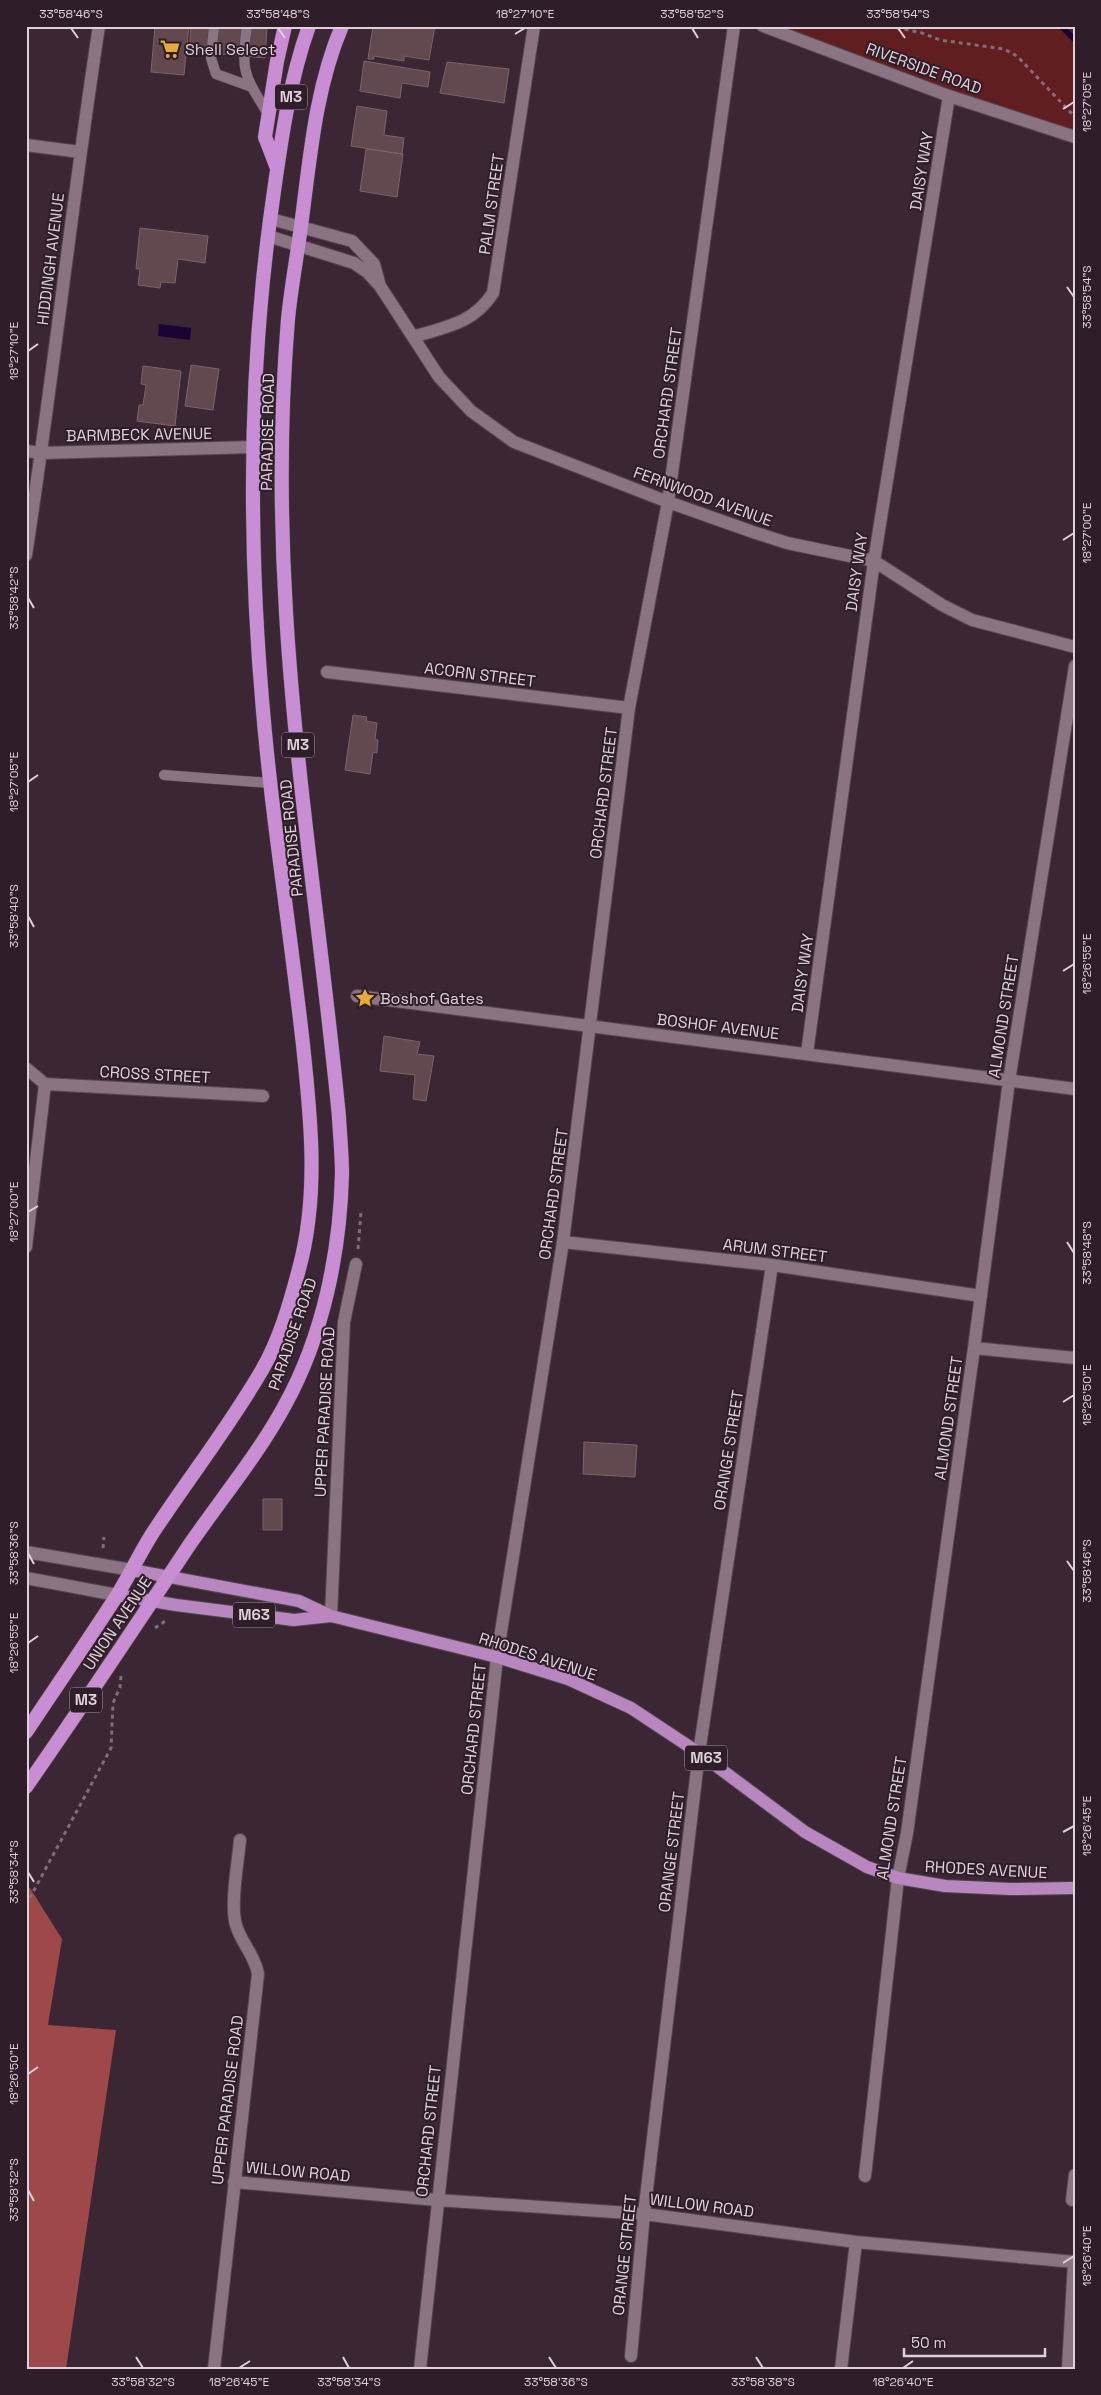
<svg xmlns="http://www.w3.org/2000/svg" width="1101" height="2395" font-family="'Space Grotesk',sans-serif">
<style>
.green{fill:#601e21}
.forest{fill:#9e4849}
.water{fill:#1b0234}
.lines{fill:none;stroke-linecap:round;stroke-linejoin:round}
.stream{stroke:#1b0234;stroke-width:5.5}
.building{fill:#61494f;stroke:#7d636a}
.service-casing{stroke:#554650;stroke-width:11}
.minor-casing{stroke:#554650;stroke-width:14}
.secondary-casing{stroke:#554650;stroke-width:14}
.primary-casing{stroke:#554650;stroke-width:14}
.trunk-casing{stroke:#554650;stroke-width:15}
.path{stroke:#7f6f79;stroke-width:3;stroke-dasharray:4 4;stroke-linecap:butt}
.service{stroke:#8a7482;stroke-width:10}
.minor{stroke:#8a7482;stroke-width:12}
.secondary{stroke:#8a7482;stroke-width:12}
.primary{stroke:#b987bf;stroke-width:12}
.trunk{stroke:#c98dd3;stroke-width:14}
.ticks{fill:none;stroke:#ded2d9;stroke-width:2}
.labels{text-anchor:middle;stroke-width:4;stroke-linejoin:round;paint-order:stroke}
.shield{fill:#2f1d29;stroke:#aa9ca4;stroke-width:1}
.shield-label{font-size:15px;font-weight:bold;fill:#ded2d9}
.poi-label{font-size:16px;fill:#ded2d9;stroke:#2f1d29;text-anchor:start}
.street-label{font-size:16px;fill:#ded2d9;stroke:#2f1d29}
.neatline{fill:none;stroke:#ded2d9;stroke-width:2}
.ticks-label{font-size:12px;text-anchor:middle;fill:#ded2d9}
</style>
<rect width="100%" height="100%" fill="#3a2733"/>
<path class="green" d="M 778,26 L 1075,26 L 1075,131 L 950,91 Z"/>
<path class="forest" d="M 30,1888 L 62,1939 L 48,2025 L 116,2030 L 66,2369 L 26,2369 L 26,1891 Z"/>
<path class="water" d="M 159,324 L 191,328 L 190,340 L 158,336 Z"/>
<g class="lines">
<path class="stream" d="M 1061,26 L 1075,40"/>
</g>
<path class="building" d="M 155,26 L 189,26 L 184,75 L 151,72 Z
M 191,26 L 267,28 L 265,58 L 189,51 Z
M 373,26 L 435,26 L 429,60 L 404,56 L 404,61 L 374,56 L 374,59 L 368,59 Z
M 364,61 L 430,72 L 428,87 L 402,83 L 400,98 L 360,91 Z
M 447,62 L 509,69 L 504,103 L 440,93 Z
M 357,106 L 387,111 L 384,135 L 404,138 L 402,154 L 351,146 Z
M 366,149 L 403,154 L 397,197 L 360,191 Z
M 140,228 L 208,236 L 205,263 L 178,259 L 175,283 L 161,282 L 160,288 L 138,285 L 140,269 L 136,269 Z
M 191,365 L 219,369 L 213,410 L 185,406 Z
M 143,366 L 181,371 L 175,426 L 137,421 L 139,405 L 143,405 L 146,385 L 141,384 Z
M 353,715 L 367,717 L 366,721 L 377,723 L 375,739 L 378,740 L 377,753 L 373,752 L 370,774 L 345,770 Z
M 384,1036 L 420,1042 L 417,1054 L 434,1056 L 426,1101 L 413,1099 L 415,1075 L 380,1071 Z
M 584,1442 L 637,1445 L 635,1477 L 583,1474 Z
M 263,1499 L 282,1499 L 282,1530 L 263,1530 Z"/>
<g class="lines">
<defs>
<path id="service" d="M 214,26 L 211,58 L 216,74 L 252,87
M 247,26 C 240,72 245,76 268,114
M 164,775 L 270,783"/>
<path id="minor" d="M 763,26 L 949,96 L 1075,137
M 26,145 L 80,152
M 271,219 L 352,241 L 374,264 L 380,286
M 268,236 L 354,263 L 367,272 L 380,286 L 439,377 L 471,411 L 514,442 L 668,502 L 753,532 L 787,543 L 874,561 L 942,605 L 972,620 L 1075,647
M 413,337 C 445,327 473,324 493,293 L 534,26
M 26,451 L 42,453 L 253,447
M 26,555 C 53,379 72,202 99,26
M 327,672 L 629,708
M 357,996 L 1075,1089
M 807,1053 L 874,561 L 949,96
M 26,1068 L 45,1084 L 26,1247
M 45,1084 L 263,1096
M 563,1242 L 772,1265 L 981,1296
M 974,1348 L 1075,1358
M 331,1616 L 344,1322 L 356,1264
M 865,2176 L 898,1878 L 907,1833 L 974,1348 L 1009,1081 L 1075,666
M 234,2182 L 437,2200 L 644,2214 L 856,2242 L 1075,2262
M 1072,2200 L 1075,2175
M 631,2356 L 644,2214 L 699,1753 L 772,1265
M 214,2369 L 258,1974 C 255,1955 241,1943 236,1925 C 230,1905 238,1862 240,1840
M 420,2369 L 497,1657 L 563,1242 L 629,708 L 668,502 L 734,26
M 841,2369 L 856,2242
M 1068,2369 L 1074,2262"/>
<path id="secondary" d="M 26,1552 L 132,1570
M 26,1578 L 117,1595"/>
<path id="primary" d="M 132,1570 L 299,1601 L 331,1616 L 497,1657 L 568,1679 L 631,1708 L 699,1753 L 805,1832 L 867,1867 L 898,1878 L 945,1886 L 1010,1889 L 1075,1888
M 117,1595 L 176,1605 L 294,1620 L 331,1616"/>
<path id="trunk" d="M 277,168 L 265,137 L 277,61 L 285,26
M 26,1732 C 56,1687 87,1642 116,1597 C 129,1576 139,1555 152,1534 C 188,1479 229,1427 262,1370 C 280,1339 290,1303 299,1269 C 319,1196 311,1119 303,1045 C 295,973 285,902 276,831 C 250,629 243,423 270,220 C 279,156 287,87 309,26
M 26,1787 C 81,1708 135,1627 188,1547 C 220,1500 258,1455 285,1405 C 323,1336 340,1253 342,1174 C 342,1155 340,1136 339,1117 C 323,949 296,781 286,612 C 280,515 280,416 288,319 C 291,288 297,257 301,226 C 310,159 315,89 342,26"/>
</defs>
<use href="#service" class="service-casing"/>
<use href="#minor" class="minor-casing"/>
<use href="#secondary" class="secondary-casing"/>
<use href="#primary" class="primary-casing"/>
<use href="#trunk" class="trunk-casing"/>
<path class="path" d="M 889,26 L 922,33 L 940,40 L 1004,49 L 1017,56 L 1075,117
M 358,1249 L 361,1212
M 103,1548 L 104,1537
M 155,1628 L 168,1619
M 26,1905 L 111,1748 L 113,1703 L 120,1687 L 121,1676"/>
<use href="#service" class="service"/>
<use href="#minor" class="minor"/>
<use href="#secondary" class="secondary"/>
<use href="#primary" class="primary"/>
<use href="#trunk" class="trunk"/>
</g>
<path class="ticks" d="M 71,28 L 78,38M 278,28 L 285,38M 692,28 L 698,38M 898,28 L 905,38M 515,34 L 525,28M 1063,109 L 1074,102M 1067,287 L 1074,297M 28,351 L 38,344M 1063,540 L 1074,533M 28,598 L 34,608M 28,782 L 38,775M 28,916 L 34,927M 1063,971 L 1074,964M 28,1212 L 38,1206M 1067,1242 L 1074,1253M 1063,1402 L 1074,1395M 28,1553 L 34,1564M 1067,1561 L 1074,1571M 28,1643 L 38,1636M 1063,1832 L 1074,1826M 28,1872 L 34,1882M 28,2074 L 38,2067M 28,2190 L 34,2201M 1063,2263 L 1074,2256M 136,2357 L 143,2368M 343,2357 L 349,2368M 549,2357 L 556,2368M 756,2357 L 763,2368M 239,2368 L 250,2361M 903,2368 L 913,2361"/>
<defs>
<symbol id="supermarket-bare" viewBox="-9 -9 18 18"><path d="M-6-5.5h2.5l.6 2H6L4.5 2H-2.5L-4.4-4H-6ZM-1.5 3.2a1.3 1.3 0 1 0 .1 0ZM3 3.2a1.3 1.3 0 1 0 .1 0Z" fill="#e5ad35" stroke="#2f1d29" stroke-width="2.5" paint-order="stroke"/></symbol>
<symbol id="sight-bare" viewBox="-9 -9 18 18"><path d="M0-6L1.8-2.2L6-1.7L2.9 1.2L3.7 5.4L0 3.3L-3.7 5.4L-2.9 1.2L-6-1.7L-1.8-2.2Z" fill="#e5ad35" stroke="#2f1d29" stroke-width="2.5" paint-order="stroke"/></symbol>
</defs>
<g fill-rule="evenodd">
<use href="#supermarket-bare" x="156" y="35" width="28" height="28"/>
<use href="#sight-bare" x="351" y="984" width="28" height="28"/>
</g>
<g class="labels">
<g class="shield">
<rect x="275" y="84.5" width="32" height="25" rx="4"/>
<rect x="282" y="732.5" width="32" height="25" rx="4"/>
<rect x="233" y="1602.5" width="42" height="25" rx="4"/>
<rect x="70" y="1687.5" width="32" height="25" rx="4"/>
<rect x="685" y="1745.5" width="42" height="25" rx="4"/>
</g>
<g class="shield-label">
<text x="291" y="102">M3</text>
<text x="298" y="750">M3</text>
<text x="254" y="1620">M63</text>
<text x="86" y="1705">M3</text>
<text x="706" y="1763">M63</text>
</g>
<g class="poi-label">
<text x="185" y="55">Shell Select</text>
<text x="380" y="1004">Boshof Gates</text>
</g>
<g class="street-label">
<text transform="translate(924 68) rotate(20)" y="6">RIVERSIDE ROAD</text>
<text transform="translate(921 171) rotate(-81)" y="6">DAISY WAY</text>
<text transform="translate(491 204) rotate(-82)" y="6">PALM STREET</text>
<text transform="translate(50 259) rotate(-83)" y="6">HIDDINGH AVENUE</text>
<text transform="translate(667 393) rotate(-82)" y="6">ORCHARD STREET</text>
<text transform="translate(267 432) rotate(-89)" y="6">PARADISE ROAD</text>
<text transform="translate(139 434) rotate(-1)" y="6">BARMBECK AVENUE</text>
<text transform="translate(703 496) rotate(20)" y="6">FERNWOOD AVENUE</text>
<text transform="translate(856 572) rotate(-82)" y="6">DAISY WAY</text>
<text transform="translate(480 674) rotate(7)" y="6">ACORN STREET</text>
<text transform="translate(603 793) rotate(-83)" y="6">ORCHARD STREET</text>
<text transform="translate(291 838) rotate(-96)" y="6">PARADISE ROAD</text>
<text transform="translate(802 973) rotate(-82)" y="6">DAISY WAY</text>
<text transform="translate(1003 1016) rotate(-81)" y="6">ALMOND STREET</text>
<text transform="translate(718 1026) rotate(7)" y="6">BOSHOF AVENUE</text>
<text transform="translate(155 1074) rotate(3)" y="6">CROSS STREET</text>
<text transform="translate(553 1194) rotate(-82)" y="6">ORCHARD STREET</text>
<text transform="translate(775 1250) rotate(7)" y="6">ARUM STREET</text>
<text transform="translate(292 1334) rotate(-71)" y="6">PARADISE ROAD</text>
<text transform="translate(324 1412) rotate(-87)" y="6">UPPER PARADISE ROAD</text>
<text transform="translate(948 1418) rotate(-82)" y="6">ALMOND STREET</text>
<text transform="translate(728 1450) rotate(-81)" y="6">ORANGE STREET</text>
<text transform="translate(117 1623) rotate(-56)" y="6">UNION AVENUE</text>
<text transform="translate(538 1656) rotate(18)" y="6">RHODES AVENUE</text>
<text transform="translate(473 1729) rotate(-84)" y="6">ORCHARD STREET</text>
<text transform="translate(891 1818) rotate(-81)" y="6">ALMOND STREET</text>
<text transform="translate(671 1852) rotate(-83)" y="6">ORANGE STREET</text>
<text transform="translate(986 1869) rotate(3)" y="6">RHODES AVENUE</text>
<text transform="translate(227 2100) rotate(-83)" y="6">UPPER PARADISE ROAD</text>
<text transform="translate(428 2131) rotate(-84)" y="6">ORCHARD STREET</text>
<text transform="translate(298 2171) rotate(5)" y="6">WILLOW ROAD</text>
<text transform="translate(702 2205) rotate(7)" y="6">WILLOW ROAD</text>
<text transform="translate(624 2255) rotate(-84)" y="6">ORANGE STREET</text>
</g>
</g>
<rect width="1101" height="2395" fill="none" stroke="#2f1d29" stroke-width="55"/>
<path d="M904 2348v8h141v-8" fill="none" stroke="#ded2d9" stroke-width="2.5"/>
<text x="911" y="2348" font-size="15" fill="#ded2d9" stroke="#2f1d29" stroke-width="4" paint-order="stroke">50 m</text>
<rect x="28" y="28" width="1046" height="2340" class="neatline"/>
<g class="ticks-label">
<text x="71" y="18">33°58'46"S</text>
<text x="278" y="18">33°58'48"S</text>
<text x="525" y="18">18°27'10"E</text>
<text x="692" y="18">33°58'52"S</text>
<text x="898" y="18">33°58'54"S</text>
<text transform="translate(1087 102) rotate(-90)" y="4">18°27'05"E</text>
<text transform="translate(1087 297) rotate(-90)" y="4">33°58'54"S</text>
<text transform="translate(14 351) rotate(-90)" y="4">18°27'10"E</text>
<text transform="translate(1087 533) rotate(-90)" y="4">18°27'00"E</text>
<text transform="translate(14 598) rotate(-90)" y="4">33°58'42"S</text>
<text transform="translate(14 782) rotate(-90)" y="4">18°27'05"E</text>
<text transform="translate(14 916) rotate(-90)" y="4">33°58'40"S</text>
<text transform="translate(1087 964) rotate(-90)" y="4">18°26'55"E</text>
<text transform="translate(14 1212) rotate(-90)" y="4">18°27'00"E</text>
<text transform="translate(1087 1253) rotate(-90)" y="4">33°58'48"S</text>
<text transform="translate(1087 1395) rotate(-90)" y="4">18°26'50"E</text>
<text transform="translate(14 1553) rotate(-90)" y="4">33°58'36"S</text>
<text transform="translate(1087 1571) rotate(-90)" y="4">33°58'46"S</text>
<text transform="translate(14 1643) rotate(-90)" y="4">18°26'55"E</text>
<text transform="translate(1087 1826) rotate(-90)" y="4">18°26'45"E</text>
<text transform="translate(14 1872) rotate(-90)" y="4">33°58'34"S</text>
<text transform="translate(14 2074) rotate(-90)" y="4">18°26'50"E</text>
<text transform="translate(14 2190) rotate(-90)" y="4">33°58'32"S</text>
<text transform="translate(1087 2256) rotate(-90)" y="4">18°26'40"E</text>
<text x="143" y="2386">33°58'32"S</text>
<text x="239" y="2386">18°26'45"E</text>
<text x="349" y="2386">33°58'34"S</text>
<text x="556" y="2386">33°58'36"S</text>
<text x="763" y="2386">33°58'38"S</text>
<text x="903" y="2386">18°26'40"E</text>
</g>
</svg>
